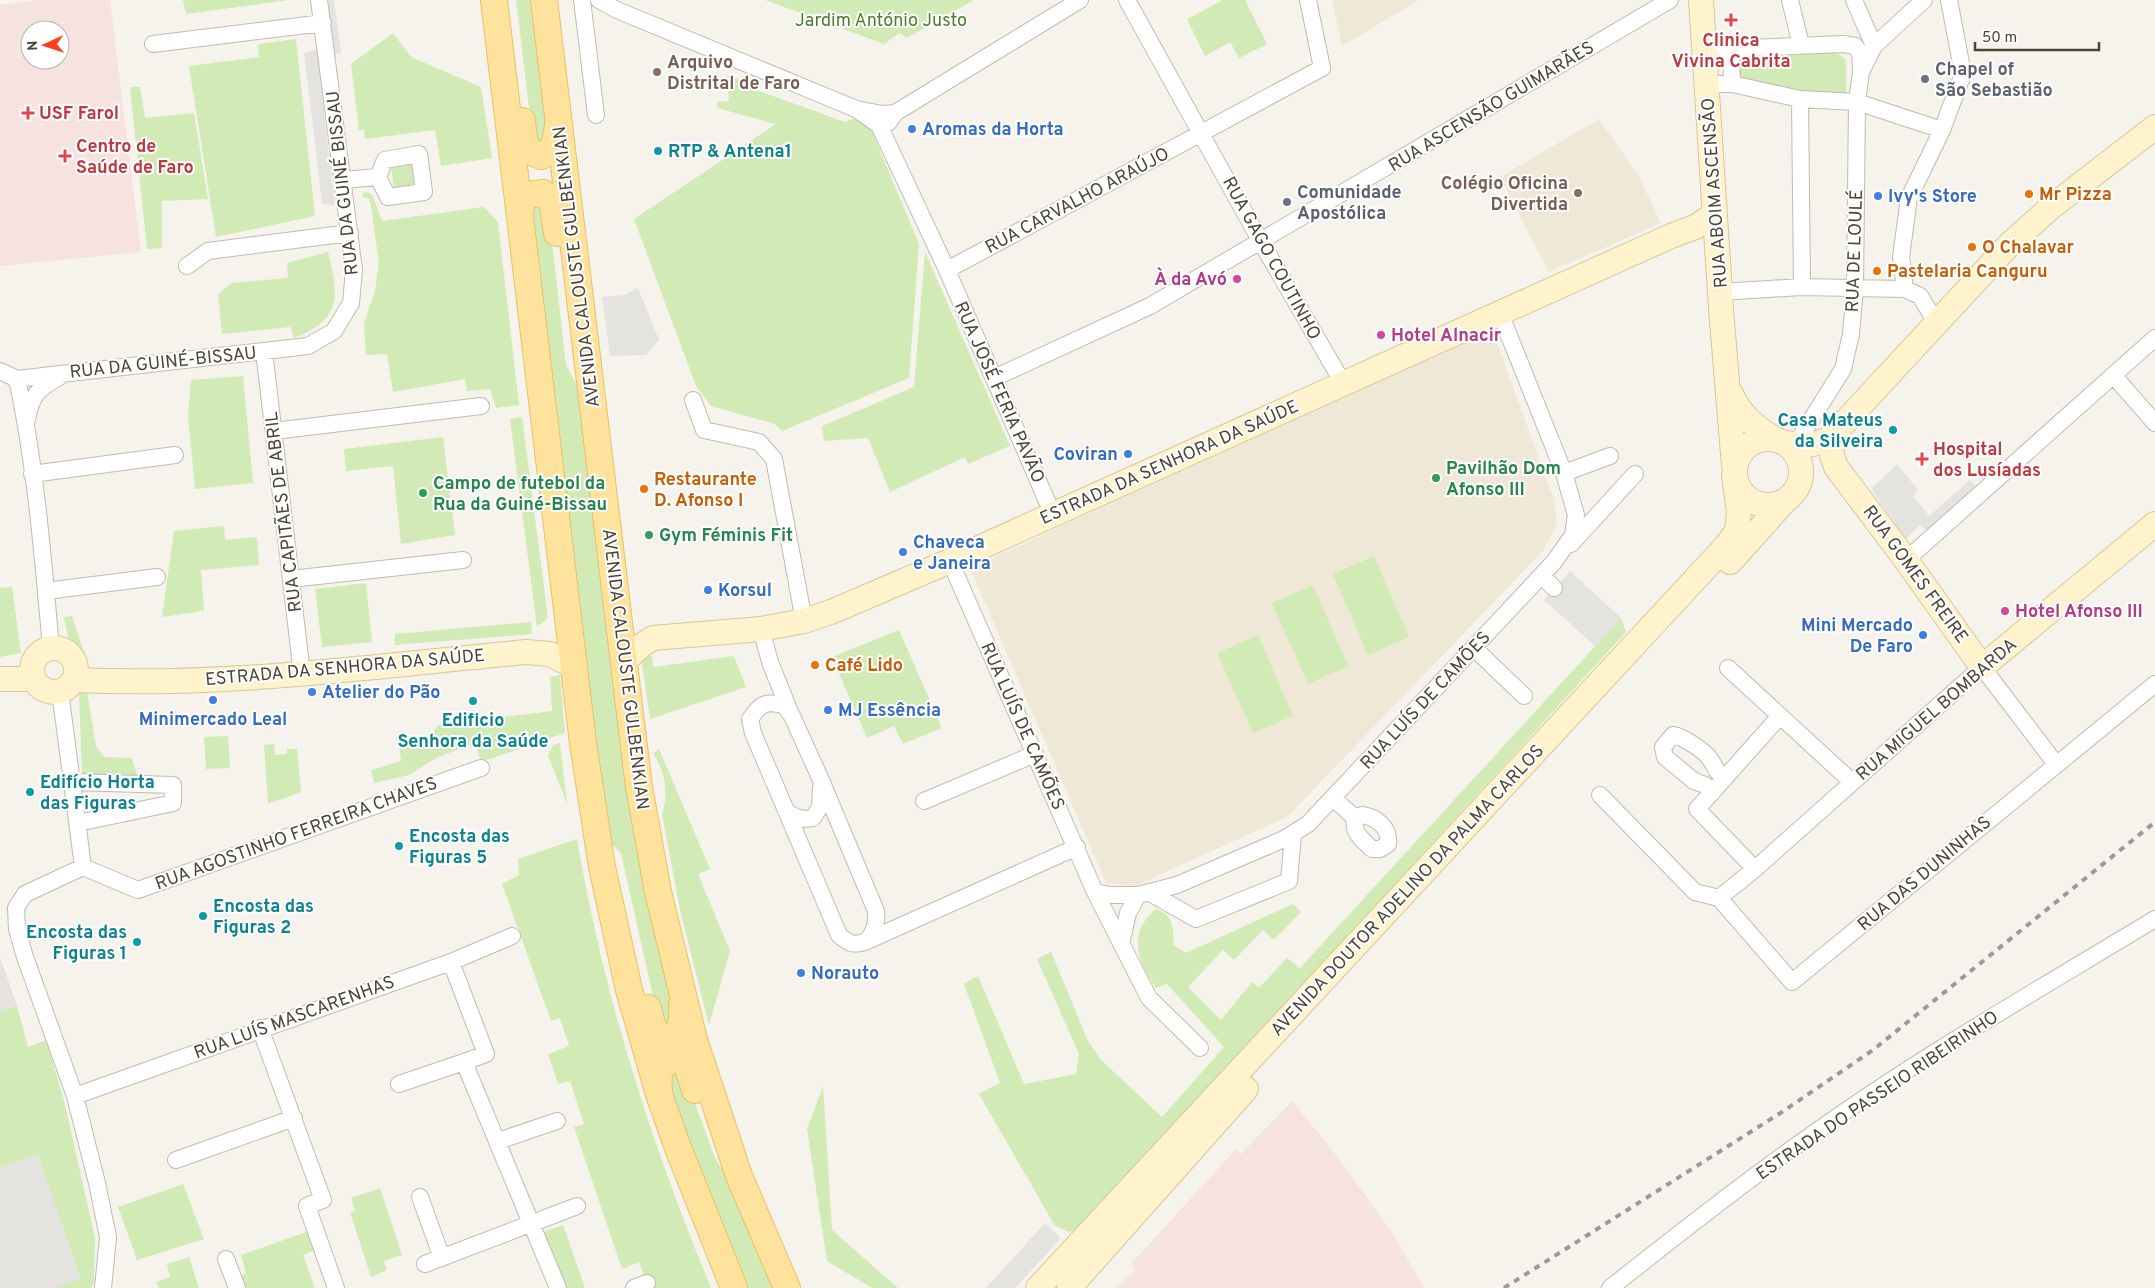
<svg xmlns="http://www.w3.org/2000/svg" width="2155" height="1288" font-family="Overpass,sans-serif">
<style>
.industrial{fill:#e6e2dd}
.education{fill:#efe8d6}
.medical{fill:#f6e3e0;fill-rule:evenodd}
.green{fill:#d2eab5}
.parking{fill:#e5e3e0}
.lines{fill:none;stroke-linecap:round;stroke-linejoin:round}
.street-casing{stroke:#c2bbae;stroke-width:18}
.secondary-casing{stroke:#d6c79b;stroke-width:26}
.primary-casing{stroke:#e6c16a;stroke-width:28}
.street{stroke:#fff;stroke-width:16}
.secondary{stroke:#fff3cd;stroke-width:24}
.primary{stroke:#ffe39c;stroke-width:26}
.rail{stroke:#9a9a9a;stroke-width:4;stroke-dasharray:6 6;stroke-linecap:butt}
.health-dot{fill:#e0444e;stroke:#fff;stroke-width:2}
.education-dot{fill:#8d6e63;stroke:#fff;stroke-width:2}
.worship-dot{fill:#6b7280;stroke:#fff;stroke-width:2}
.shop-dot{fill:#3f7fe0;stroke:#fff;stroke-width:2}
.culture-dot{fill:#0f9aa8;stroke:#fff;stroke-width:2}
.food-dot{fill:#e8710a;stroke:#fff;stroke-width:2}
.hotel-dot{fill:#d1479c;stroke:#fff;stroke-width:2}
.leisure-dot{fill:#2e9e5b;stroke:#fff;stroke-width:2}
.labels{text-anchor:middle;stroke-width:4;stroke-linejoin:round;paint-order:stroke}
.park-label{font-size:18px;fill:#4a7f2a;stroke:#fff}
.health-label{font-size:18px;font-weight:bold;fill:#be3a42;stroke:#fff;text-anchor:start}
.education-label{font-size:18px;font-weight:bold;fill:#785e54;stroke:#fff;text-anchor:start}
.worship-label{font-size:18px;font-weight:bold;fill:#5b616d;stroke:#fff;text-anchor:start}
.street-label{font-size:18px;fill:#4b4439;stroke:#fff}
.shop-label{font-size:18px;font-weight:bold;fill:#366cbe;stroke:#fff;text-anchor:start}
.culture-label{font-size:18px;font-weight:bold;fill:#0d838f;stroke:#fff;text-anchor:start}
.food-label{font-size:18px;font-weight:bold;fill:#c56008;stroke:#fff;text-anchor:start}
.hotel-label{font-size:18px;font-weight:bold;fill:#b23c85;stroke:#fff;text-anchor:start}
.leisure-label{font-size:18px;font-weight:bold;fill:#27864d;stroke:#fff;text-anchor:start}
</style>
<rect width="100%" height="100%" fill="#f6f3ec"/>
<path class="industrial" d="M 0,957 L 17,1006 L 0,1012 Z"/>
<path class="education" d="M 1332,0 L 1419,0 L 1342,46 Z
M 1599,119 L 1638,175 L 1661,223 L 1549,272 L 1500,177 Z
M 1492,329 L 1554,500 L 1557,524 L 1544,550 L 1287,817 L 1135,886 L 1106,883 L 970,568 Z"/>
<path class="medical" d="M 37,0 L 110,0 L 141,252 L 0,266 L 0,5 ZM 30,30 L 60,30 L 60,60 L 30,60 Z
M 1292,1101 L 1330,1147 L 1392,1232 L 1424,1288 L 1117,1288 L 1135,1270 L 1131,1264 L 1236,1149 L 1241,1154 Z"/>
<path class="green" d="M 183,0 L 289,0 L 186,14 Z
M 516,0 L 533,0 L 549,130 L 542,144 L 532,132 Z
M 765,0 L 974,0 L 907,38 L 899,33 L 884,44 Z
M 1223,0 L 1245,0 L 1267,44 L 1239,58 L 1230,42 L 1205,56 L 1187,19 Z
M 393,33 L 411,57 L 481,87 L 492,158 L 441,166 L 435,130 L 365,139 L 364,130 L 359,130 L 351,64 Z
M 296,39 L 315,216 L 216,237 L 189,66 L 259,57 L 258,44 Z
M 1825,51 L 1839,54 L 1846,60 L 1846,93 L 1839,98 L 1829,98 L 1743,78 L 1737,72 L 1735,63 L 1740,56 Z
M 727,75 L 750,83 L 754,89 L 845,122 L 858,117 L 871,129 L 919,244 L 909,378 L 782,431 L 775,424 L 711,406 L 696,386 L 634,219 L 776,124 L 717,108 L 717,102 L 729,101 Z
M 130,87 L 140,87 L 145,118 L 194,113 L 208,199 L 162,201 L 162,248 L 147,249 Z
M 414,163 L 417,186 L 394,189 L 391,166 Z
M 365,192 L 372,194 L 382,221 L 484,207 L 498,222 L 519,405 L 496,408 L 490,389 L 467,391 L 465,379 L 393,392 L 387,354 L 366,355 L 364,323 L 375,291 L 379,263 L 371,206 L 369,199 L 361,196 Z
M 540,207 L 549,216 L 566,365 L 579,389 L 619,732 L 631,815 L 658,951 L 675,1013 L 668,1029 L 657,1014 L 621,853 L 609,841 L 532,228 L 533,208 Z
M 328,252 C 339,297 342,319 294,338 L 290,327 L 222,334 L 218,294 L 232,283 L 288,278 L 287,263 Z
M 925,252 L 1010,446 L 968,464 L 965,457 L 890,492 L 868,438 L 824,441 L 822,426 L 914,387 Z
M 243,376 L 253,483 L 195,489 L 188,416 L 191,380 Z
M 522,417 L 548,618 L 537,627 L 510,419 Z
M 443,437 L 455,535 L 401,544 L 393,466 L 346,471 L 344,449 Z
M 224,526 L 225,540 L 257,537 L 259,565 L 201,570 L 204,611 L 162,617 L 174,531 Z
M 1374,556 L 1409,637 L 1368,655 L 1333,574 Z
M 366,583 L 372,642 L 322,647 L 315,589 Z
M 1313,585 L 1348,666 L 1308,684 L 1272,603 Z
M 12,587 L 21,653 L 0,657 L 0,588 Z
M 72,616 L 86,659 L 68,637 L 64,617 Z
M 1621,618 L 1626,632 L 1081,1227 L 1069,1232 L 1055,1226 L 979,1094 L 1000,1083 L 964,984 L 978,976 L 1024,1084 L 1076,1074 L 1079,1054 L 1037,959 L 1051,952 L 1088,1041 L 1101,1060 L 1162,1117 L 1224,1047 L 1167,984 L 1156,988 C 1137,961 1127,933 1156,909 C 1174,915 1173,928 1174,945 L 1186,953 L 1293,904 L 1301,912 L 1274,940 L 1263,930 L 1234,960 L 1223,950 L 1188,987 L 1221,1020 L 1252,982 L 1259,988 L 1287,958 L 1300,968 Z
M 531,622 L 532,634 L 395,645 L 395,634 Z
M 899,630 L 942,728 L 903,744 L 894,726 L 867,738 L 832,657 Z
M 1258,635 L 1293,716 L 1253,733 L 1217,653 Z
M 647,656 L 652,656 L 653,667 L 734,656 L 746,687 L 650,719 L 642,664 L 643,659 Z
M 560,675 L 565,733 L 481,762 L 475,743 L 438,757 L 409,775 L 374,783 L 371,770 L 401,761 L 398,738 L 418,742 L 426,740 L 439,725 L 552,711 L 550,677 Z
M 79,692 L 87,692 L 96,746 L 104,757 L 132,758 L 137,775 L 82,774 Z
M 228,736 L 230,768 L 206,769 L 204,737 Z
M 560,743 L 567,804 L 548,755 L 553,745 Z
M 274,744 L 275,755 L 287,754 L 287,749 L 297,749 L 301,792 L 268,804 L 264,745 Z
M 659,749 L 710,869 L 698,874 L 730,951 L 709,1025 L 680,910 L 662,814 C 669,796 665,769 653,754 Z
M 577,839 C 604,997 650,1140 711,1288 L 649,1288 L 639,1262 L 622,1269 L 574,1127 L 584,1124 L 570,1081 L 558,1084 L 548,1054 L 569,1046 L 560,1018 L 551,1021 L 502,884 L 519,875 L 518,859 Z
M 17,1006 L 28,1047 L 46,1040 L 64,1100 L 95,1238 L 94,1283 L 91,1288 L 54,1288 L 80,1278 L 38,1155 L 0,1167 L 0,1012 Z
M 674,1070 L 685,1076 L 715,1158 L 729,1180 L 774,1288 L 746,1288 L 668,1085 Z
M 823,1086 L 832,1230 L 898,1288 L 872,1288 L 827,1261 L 807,1129 Z
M 183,1184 L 204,1239 L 137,1260 L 118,1207 Z
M 380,1188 L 402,1255 L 384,1261 L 387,1270 L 371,1277 L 350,1212 L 355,1211 L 351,1198 Z
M 563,1225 L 585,1288 L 564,1288 L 544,1232 Z
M 309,1231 L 315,1250 L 303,1255 L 315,1288 L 244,1288 L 240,1276 L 246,1273 L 241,1255 Z
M 189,1257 L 199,1288 L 159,1288 L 156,1282 L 170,1277 L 167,1264 Z"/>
<path class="parking" d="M 326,0 L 334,0 L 341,53 L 333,55 Z
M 317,50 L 335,206 L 322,203 L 304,53 Z
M 638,288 L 659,340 L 646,355 L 610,356 L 602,297 L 624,295 Z
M 1897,464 L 1918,490 L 1913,496 L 1929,516 L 1970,480 L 1979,490 L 1929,533 L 1920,525 L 1906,539 L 1871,489 Z
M 1570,571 L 1621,618 L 1596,647 L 1544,600 Z
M 38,1154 L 80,1279 L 54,1288 L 0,1288 L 0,1167 Z
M 1045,1223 L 1061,1238 L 1015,1288 L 986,1288 Z"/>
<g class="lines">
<defs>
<path id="street" d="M 582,0 L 596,115
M 599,0 L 617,10 L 856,109 L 882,114 L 895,113
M 1127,0 L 1261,242 L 1343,383
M 1790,0 L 1801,45
M 1854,0 L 1874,46
M 1704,36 L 1714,45 L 1724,49 L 1843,44 L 1855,46 L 1860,53 L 1861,72
M 153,44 L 323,23
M 1731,49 L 1732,84
M 1707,84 L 1732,84 L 1800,99 L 1857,102 L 1942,130
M 1800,99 L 1802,287
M 856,109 L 879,125 L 947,270 L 1322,68 L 1308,0
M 889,122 L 895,113 L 1080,0
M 343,180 L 378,177 L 388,197 L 424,192 L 419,154 L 385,160 L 378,177
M 187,266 L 208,251 L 350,233
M 947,270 L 1053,515
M 1905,289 L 1901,257 L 1909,198 L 1942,130 L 1963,74 L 1949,0
M 1720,292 L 1802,287 L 1905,289 L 1920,296 L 1937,324
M 264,351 L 302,674
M 0,371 L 17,379
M 2113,375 L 2155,423
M 994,378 L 1150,306 L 1670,0
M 17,379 L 308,346 L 334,331 L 351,303 L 354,270 L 319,0
M 17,379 C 36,467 43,559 51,648
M 693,400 L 704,430 L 759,442 L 774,459 L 804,621
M 27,420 C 31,395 38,389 59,377
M 274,431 L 481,406
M 1796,444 L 1843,369 L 1851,334 L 1855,288 L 1857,102 L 1861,72 L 1874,46 L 1924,0
M 1564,473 L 1610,456
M 32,474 L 175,455
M 1571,544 L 1635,474
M 1906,560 L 2155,338
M 950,561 L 1095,892 L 1149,998 L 1200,1048
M 1542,576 L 1554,588
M 291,579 L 463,560
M 46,591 L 157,577
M 761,629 L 770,662 L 790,712
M 1474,648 L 1524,696
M 1728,668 L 1852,782
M 60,691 L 83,867 L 25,894 L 16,908 L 17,929 L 25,957 L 75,1096 L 97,1183 L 108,1237 L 103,1288
M 73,782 L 173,785 L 173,803 L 78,823
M 1712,793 L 1705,785 L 1694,781 L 1665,757 L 1663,747 L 1673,735 C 1682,736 1705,751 1710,759 C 1717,769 1714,770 1725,778
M 1600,795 L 1695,892 L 1719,898 L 1792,982 L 2155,684
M 1333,798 L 1355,818
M 924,801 L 1035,754
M 786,811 C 796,818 801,820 813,818 L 820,807 L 821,787
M 1362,815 C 1376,817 1390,827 1388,844 L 1380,849 L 1372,849 C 1362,839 1352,833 1355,818 Z
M 83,867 L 138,890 L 481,768
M 1755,869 L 1697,809 L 1780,716
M 1095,892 L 1110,895 L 1138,895 L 1177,885 L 1284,839 L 1308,824 L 1554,562 L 1573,535 L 1576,515 L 1564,473 L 1500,313
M 1150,893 L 1196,919 L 1289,881 L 1293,834
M 1719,898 L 1755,869 L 1982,667 L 2056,764
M 867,941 C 875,931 877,923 876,911 L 821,780 L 792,716 L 784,705 C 765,701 761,703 750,719 L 753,733 L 839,935 C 849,944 854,946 867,941 L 1077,847
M 1121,944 L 1128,913 L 1138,895
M 451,962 L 486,1054 L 464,1062 L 558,1288
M 260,1028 L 323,1200 L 307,1206 L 336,1288
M 399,1084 L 464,1062
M 75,1096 L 451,962 L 512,936
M 498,1141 L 557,1121
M 176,1160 L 294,1118
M 420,1197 L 442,1258
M 226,1259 L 237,1288
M 425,1264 L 577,1206
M 634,1288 L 647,1283
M 1610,1288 C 1674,1238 1737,1187 1803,1141 C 1915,1060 2036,991 2155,919"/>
<path id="secondary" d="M 1701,0 L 1721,309 L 1734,466
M 1731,394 C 1741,416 1755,427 1775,439
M 1831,437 L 1832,455 L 1836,467 L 1906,560 L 1982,667 L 2155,524
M1735 472a33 33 0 1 1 66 0a33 33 0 1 1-66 0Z
M 1785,443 C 1802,445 1816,447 1831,437 L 2009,245 L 2050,208 L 2155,127
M 1730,562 L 1784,502
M32 670a22 22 0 1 1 44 0a22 22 0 1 1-44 0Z
M 623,662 L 642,645 L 653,638 L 761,629 L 804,621 L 831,612 L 950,561 L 1671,236 L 1695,227 L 1715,214
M 0,679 L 33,679
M 74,680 C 225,687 376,666 526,652 L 550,654 L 575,667
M 1038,1288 L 1726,546 L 1737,531 L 1739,512 L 1734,476
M 1069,1288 L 1246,1089"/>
<path id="primary" d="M 494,0 L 583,743 L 602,867 L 629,990 L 659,1094 L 678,1148 L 734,1288
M 544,0 L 631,722 L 639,787 L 658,892 L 694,1040 L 739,1176 L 787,1288
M 522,121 C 524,138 522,150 541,156 C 555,149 556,140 558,125
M 520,211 C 523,194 527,195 543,193 L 552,201 L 557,233
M 648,1008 C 652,1023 652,1036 669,1040 C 682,1032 683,1020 682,1005
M 659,1092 C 658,1073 657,1065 676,1058 L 686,1063 L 695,1090"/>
</defs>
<use href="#street" class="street-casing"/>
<use href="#secondary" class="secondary-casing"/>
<use href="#primary" class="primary-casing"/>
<use href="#street" class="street"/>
<use href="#secondary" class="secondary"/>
<use href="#primary" class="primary"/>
<path class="rail" d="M 1504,1288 L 1782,1112 L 1873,1050 L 2155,822"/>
</g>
<g class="health-dot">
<path d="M1728.5 12.5h5v5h5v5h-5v5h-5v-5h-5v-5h5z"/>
<path d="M25.5 105.5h5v5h5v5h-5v5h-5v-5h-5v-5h5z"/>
<path d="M62.5 148.5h5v5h5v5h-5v5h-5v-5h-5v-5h5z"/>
<path d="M1919.5 451.5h5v5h5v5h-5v5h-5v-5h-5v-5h5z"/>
</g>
<g class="education-dot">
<circle cx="657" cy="72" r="5"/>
<circle cx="1578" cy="193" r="5"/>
</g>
<g class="worship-dot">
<circle cx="1925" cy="79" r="5"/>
<circle cx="1287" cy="202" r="5"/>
</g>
<g class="shop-dot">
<circle cx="912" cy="129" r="5"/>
<circle cx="1878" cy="196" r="5"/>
<circle cx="1128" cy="454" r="5"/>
<circle cx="903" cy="552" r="5"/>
<circle cx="708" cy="590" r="5"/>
<circle cx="1923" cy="635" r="5"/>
<circle cx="312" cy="692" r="5"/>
<circle cx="213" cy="700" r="5"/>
<circle cx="828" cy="710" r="5"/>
<circle cx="801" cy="973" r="5"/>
</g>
<g class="culture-dot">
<circle cx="658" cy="151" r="5"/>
<circle cx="1893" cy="430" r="5"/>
<circle cx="473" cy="701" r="5"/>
<circle cx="30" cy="792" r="5"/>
<circle cx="399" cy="846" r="5"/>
<circle cx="203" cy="916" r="5"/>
<circle cx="137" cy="942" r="5"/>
</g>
<g class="food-dot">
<circle cx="2029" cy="194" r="5"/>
<circle cx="1972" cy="247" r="5"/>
<circle cx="1877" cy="271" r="5"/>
<circle cx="644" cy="489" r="5"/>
<circle cx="815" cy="665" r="5"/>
</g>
<g class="hotel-dot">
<circle cx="1237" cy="279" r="5"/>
<circle cx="1381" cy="335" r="5"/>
<circle cx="2005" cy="611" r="5"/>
</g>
<g class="leisure-dot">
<circle cx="1436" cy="478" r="5"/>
<circle cx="423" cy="493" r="5"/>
<circle cx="649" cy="535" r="5"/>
</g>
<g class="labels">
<g class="park-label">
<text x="881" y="26">Jardim António Justo</text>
</g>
<g class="health-label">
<text x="1731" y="46" text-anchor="middle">Clinica<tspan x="1731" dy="21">Vivina Cabrita</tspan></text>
<text x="39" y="119">USF Farol</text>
<text x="76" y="152">Centro de<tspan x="76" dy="21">Saúde de Faro</tspan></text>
<text x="1933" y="455">Hospital<tspan x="1933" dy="21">dos Lusíadas</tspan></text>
</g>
<g class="education-label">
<text x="667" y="68">Arquivo<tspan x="667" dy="21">Distrital de Faro</tspan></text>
<text x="1568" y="189" text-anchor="end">Colégio Oficina<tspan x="1568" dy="21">Divertida</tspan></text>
</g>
<g class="worship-label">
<text x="1935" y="75">Chapel of<tspan x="1935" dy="21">São Sebastião</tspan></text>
<text x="1297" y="198">Comunidade<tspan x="1297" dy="21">Apostólica</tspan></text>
</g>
<g class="street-label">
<text transform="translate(1491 106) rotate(-31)" y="6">RUA ASCENSÃO GUIMARÃES</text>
<text transform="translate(342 183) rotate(-96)" y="6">RUA DA GUINÉ BISSAU</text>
<text transform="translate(1714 193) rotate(-94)" y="6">RUA ABOIM ASCENSÃO</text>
<text transform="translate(1077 200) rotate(-28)" y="6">RUA CARVALHO ARAÚJO</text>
<text transform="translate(1854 251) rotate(-88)" y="6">RUA DE LOULÉ</text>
<text transform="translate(1272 258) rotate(61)" y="6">RUA GAGO COUTINHO</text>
<text transform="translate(576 267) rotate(-97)" y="6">AVENIDA CALOUSTE GULBENKIAN</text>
<text transform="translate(163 362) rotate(-6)" y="6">RUA DA GUINÉ-BISSAU</text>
<text transform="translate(1000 392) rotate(66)" y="6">RUA JOSÉ FERIA PAVÃO</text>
<text transform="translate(1169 462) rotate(-24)" y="6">ESTRADA DA SENHORA DA SAÚDE</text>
<text transform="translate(283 512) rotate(-97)" y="6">RUA CAPITÃES DE ABRIL</text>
<text transform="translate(1916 574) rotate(54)" y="6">RUA GOMES FREIRE</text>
<text transform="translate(345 667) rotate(-5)" y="6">ESTRADA DA SENHORA DA SAÚDE</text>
<text transform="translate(626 669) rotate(83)" y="6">AVENIDA CALOUSTE GULBENKIAN</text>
<text transform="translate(1425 700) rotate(-47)" y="6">RUA LUÍS DE CAMÕES</text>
<text transform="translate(1936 709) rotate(-41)" y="6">RUA MIGUEL BOMBARDA</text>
<text transform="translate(1023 726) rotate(66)" y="6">RUA LUÍS DE CAMÕES</text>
<text transform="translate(296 833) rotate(-20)" y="6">RUA AGOSTINHO FERREIRA CHAVES</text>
<text transform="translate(1924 873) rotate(-40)" y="6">RUA DAS DUNINHAS</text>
<text transform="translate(1407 890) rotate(-47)" y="6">AVENIDA DOUTOR ADELINO DA PALMA CARLOS</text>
<text transform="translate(294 1017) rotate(-20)" y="6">RUA LUÍS MASCARENHAS</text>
<text transform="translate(1877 1095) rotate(-34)" y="6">ESTRADA DO PASSEIO RIBEIRINHO</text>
</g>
<g class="shop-label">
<text x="922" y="135">Aromas da Horta</text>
<text x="1888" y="202">Ivy's Store</text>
<text x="1118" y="460" text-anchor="end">Coviran</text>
<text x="913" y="548">Chaveca<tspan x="913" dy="21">e Janeira</tspan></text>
<text x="718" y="596">Korsul</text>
<text x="1913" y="631" text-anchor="end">Mini Mercado<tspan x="1913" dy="21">De Faro</tspan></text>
<text x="322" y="698">Atelier do Pão</text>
<text x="838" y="716">MJ Essência</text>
<text x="213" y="725" text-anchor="middle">Minimercado Leal</text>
<text x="811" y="979">Norauto</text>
</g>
<g class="culture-label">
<text x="668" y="157">RTP &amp; Antena1</text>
<text x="1883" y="426" text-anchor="end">Casa Mateus<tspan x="1883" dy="21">da Silveira</tspan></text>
<text x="473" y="726" text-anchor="middle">Edificio<tspan x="473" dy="21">Senhora da Saúde</tspan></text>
<text x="40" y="788">Edifício Horta<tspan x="40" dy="21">das Figuras</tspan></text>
<text x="409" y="842">Encosta das<tspan x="409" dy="21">Figuras 5</tspan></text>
<text x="213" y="912">Encosta das<tspan x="213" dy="21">Figuras 2</tspan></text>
<text x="127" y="938" text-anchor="end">Encosta das<tspan x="127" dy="21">Figuras 1</tspan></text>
</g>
<g class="food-label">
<text x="2039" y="200">Mr Pizza</text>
<text x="1982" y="253">O Chalavar</text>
<text x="1887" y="277">Pastelaria Canguru</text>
<text x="654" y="485">Restaurante<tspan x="654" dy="21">D. Afonso I</tspan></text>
<text x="825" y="671">Café Lido</text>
</g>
<g class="hotel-label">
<text x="1227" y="285" text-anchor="end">À da Avó</text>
<text x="1391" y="341">Hotel Alnacir</text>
<text x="2015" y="617">Hotel Afonso III</text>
</g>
<g class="leisure-label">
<text x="1446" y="474">Pavilhão Dom<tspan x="1446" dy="21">Afonso III</tspan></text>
<text x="433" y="489">Campo de futebol da<tspan x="433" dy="21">Rua da Guiné-Bissau</tspan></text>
<text x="659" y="541">Gym Féminis Fit</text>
</g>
</g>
<g transform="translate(45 45) rotate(267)"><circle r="24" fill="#ffffff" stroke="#b7b4b0"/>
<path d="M0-4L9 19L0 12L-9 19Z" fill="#fc3f1d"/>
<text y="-8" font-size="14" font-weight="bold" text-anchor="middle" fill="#4b4439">N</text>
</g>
<path d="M1975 42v8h124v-8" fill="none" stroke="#4b4439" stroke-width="2.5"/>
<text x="1982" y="42" font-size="15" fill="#4b4439" stroke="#ffffff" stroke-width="4" paint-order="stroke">50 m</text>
</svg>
